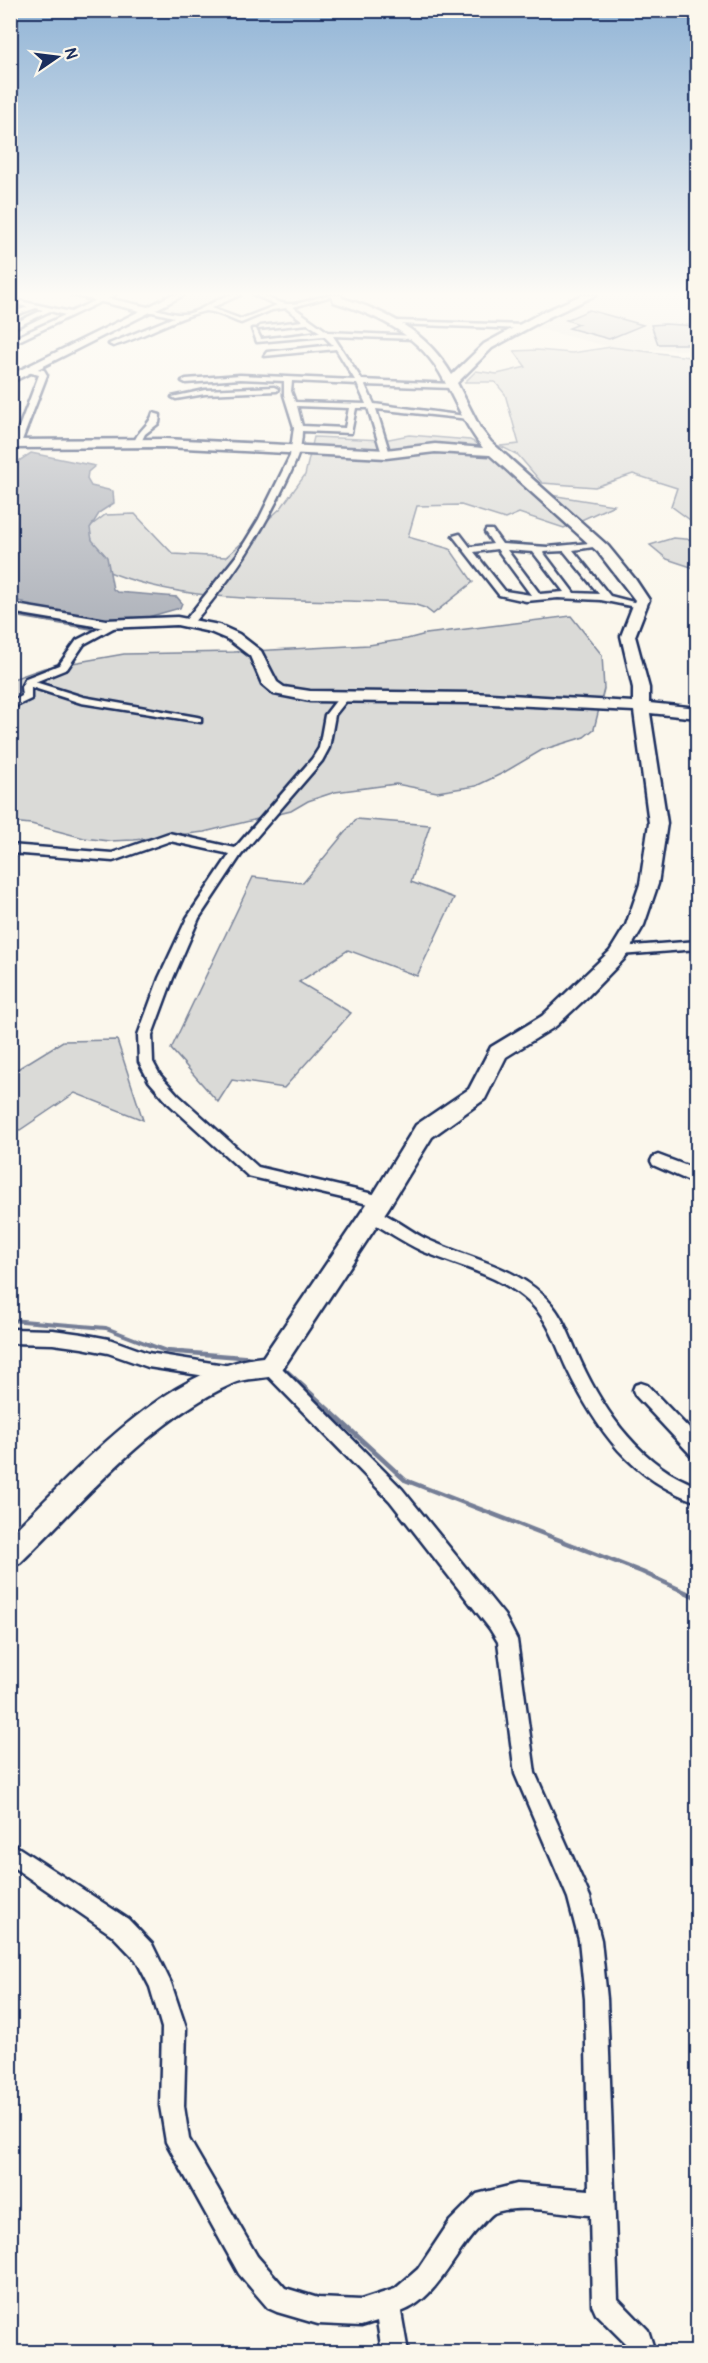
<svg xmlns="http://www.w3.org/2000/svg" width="708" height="2363" font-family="Pangolin,sans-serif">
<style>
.built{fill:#eae8e2}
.green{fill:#dadad7;stroke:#7a849a;stroke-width:1.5}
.water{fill:#afb3bb;stroke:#747e96;stroke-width:1.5}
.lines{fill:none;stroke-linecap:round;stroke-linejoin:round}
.stream-far2{stroke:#747e96;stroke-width:2}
.stream-far1{stroke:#747e96;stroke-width:4}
.stream{stroke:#747e96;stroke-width:4.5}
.building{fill:#c3c5c9;stroke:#1b2f5e;stroke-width:1.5}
.street-casing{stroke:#1b2f5e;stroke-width:5}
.secondary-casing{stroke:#1b2f5e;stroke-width:5}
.street{fill:#fbf7ec;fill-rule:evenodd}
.secondary{fill:#fbf7ec;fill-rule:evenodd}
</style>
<rect width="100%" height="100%" fill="#fbf7ec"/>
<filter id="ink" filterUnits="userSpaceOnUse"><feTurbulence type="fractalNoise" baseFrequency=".0167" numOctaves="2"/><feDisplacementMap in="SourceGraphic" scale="12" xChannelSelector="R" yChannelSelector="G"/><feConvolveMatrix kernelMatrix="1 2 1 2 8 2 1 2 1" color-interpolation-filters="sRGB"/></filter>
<g filter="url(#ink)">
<path class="built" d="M 183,295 L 227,295 L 192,313 L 171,313 L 154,310 Z
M 599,295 L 697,295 L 697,350 L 618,349 L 532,327 Z"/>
<path class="green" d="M 611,347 L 697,358 L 697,525 L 671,506 L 677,488 L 633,474 L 595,487 L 542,483 L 518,455 L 500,446 L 519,444 L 505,394 L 495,382 L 465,382 L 476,371 L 497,374 L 526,367 L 514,351 L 537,350 L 572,353 Z
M 409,435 L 470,440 L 504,456 L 538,493 L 614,505 L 564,528 L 519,513 L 505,519 L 461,505 L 417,506 L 408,537 L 450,549 L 473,582 L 433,614 L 425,608 L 413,604 C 311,595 199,611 102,569 L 88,528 L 105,515 L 135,514 L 173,554 L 226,557 L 281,508 L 305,475 L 314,437 L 384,440 Z
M 673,538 L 697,540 L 697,569 L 667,559 L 650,545 Z
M 571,616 L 602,655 L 604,689 L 594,729 L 584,737 L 542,750 L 503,773 L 476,786 L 437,792 L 396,784 L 335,792 L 308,801 L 291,811 L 204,832 L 134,840 L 109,841 L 84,838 L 31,824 L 11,822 L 10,680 L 44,668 L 124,654 L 234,652 L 369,645 L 407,639 L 426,634 Z
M 356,819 L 430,825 L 411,882 L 454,898 L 417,976 L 348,950 L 299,982 L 351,1013 L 284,1088 L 232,1080 L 218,1102 L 171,1049 L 253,877 L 303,883 Z
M 117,1040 L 143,1120 L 75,1093 L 20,1130 L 11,1128 L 11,1073 L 63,1041 Z"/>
<path class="water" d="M 31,453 L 95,466 L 88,472 L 87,479 L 91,486 L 113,491 L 114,503 L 100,512 L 90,528 L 92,540 L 107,557 L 113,589 L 117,592 L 177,597 L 182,603 L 180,608 L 148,617 L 113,621 L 21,605 L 24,602 L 15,601 L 11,593 L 11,466 Z"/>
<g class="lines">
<path class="stream-far2" d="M 10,615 L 92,629"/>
<path class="stream-far1" d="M 10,1320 L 106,1328 L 150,1345"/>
<path class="stream" d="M 147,1344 L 166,1351 L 254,1358
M 280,1365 L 405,1480 L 642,1572 L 698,1598"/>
</g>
<path class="building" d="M 589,310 L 643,325 L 609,339 L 569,328 L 579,324 L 566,320 Z
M 665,324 L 698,326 L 698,344 L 658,344 L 651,325 Z"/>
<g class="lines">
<defs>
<path id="street" d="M 106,295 L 115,295 L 10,345 L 10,340 L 65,315 L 50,311 L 10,330 L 10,325 L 43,310 L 36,308 L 10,317 L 10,313 L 28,307 L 10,303 L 10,299 L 71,312 Z
M 229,295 L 240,295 L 211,308 L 241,319 L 277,305 L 254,295 C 266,295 276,303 287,304 C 303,305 319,295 335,295 L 293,307 L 328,332 L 416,336 L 414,339 L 333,336 L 362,380 L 452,384 L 456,386 L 452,388 L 365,385 L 374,404 L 473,417 L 469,419 L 376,409 L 390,454 L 386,456 L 382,454 L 368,408 L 356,408 L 351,433 L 302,431 C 302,451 294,465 286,482 C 261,535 231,581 192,624 L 189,625 L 184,622 L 237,555 L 259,519 L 290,456 L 294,427 L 284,395 L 284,381 L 240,379 L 186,383 L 182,381 L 186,379 L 240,375 L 355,380 L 336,349 L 264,356 L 267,352 L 333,345 L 324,336 L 257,342 L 252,329 L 256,329 L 261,339 L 320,332 L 308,324 L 258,329 L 260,326 L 303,321 L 286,308 L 272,310 L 241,323 C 232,320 214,310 205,311 C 173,318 145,337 113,346 L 109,344 L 174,317 L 148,311 L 148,309 C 159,308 169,314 181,314 C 197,315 213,300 229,295 ZM 292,381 L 357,384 L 366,404 L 295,402 L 291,391 ZM 297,406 L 349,408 L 345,428 L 302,426 Z
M 398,321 L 524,325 L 527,327 L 524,329 L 396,324 Z
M 31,368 L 44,370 L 47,375 L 21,443 L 17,445 L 13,443 L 39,375 L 28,372 Z
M 274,387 L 278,389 L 277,391 L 205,394 L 176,399 L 172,397 L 205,390 Z
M 153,413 L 160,415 L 159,423 L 145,434 L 140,444 L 134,444 C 136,431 150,426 153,413 Z
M 486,530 L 492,530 L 502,544 L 548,547 L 600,542 L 600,546 L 573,550 L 610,596 L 645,605 L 640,608 L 601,600 L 558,598 L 526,601 L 499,595 L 453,536 L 460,534 L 470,547 L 493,544 L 485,532 ZM 497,549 L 531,595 L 505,591 L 474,552 ZM 507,550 L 533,552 L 564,592 L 540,594 ZM 564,551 L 599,594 L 574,593 L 543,552 Z
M 114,621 L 117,622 L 117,626 L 84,644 L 67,669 L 35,682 L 83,697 L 197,717 L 201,718 L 201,722 L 81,703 L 31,687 L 31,699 L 10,709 L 10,702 L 22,696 L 21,687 L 26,678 L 59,665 L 77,640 Z
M 346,692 L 351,695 L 335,715 L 329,748 L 322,761 L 241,855 L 199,918 L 173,978 L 152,1035 L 153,1062 L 160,1075 L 178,1095 L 258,1167 L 386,1197 L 389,1201 L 386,1205 L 381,1207 L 248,1176 L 168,1103 L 149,1081 L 139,1062 L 138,1035 L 159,978 L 187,918 L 230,854 L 170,841 L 113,861 L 10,853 L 10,845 L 112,853 L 169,833 L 235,848 L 312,759 L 319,748 L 325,715 L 342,693 Z
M 698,941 L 698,949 L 620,955 L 614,951 L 620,947 Z
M 658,1155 L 698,1170 L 698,1182 L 687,1180 L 653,1165 L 651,1161 L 653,1157 Z
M 372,1209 C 391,1215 407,1229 424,1238 C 467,1259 521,1266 552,1305 C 566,1322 572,1343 581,1362 C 604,1412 643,1468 698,1486 L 698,1502 C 632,1481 596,1429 567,1369 C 556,1345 549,1320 529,1302 C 500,1275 458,1266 422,1251 C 403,1242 385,1230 367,1219 L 364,1215 L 367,1211 Z
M 10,1329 L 53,1330 L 82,1334 L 109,1339 L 148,1353 L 231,1366 L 237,1368 L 239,1373 L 237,1378 L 231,1380 L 148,1367 L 108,1353 L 82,1348 L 53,1344 L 10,1343 Z
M 270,1360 L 276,1362 L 402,1489 L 504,1615 L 517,1640 L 535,1773 L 590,1897 L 601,1940 L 607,1999 L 618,2299 L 648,2330 L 655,2352 L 629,2352 L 628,2346 L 596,2314 L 592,2305 L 590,2215 C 563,2213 520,2203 494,2213 C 489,2216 485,2222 481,2226 C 453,2253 439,2298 401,2312 L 408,2352 L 382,2352 L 377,2321 L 361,2326 L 318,2324 L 277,2312 L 268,2308 L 239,2274 L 166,2142 L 160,2106 L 162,2028 L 150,1987 L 136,1960 L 112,1935 L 10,1865 L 10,1842 L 128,1919 L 152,1944 L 171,1983 L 186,2028 L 184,2106 L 189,2139 L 257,2256 L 285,2288 L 318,2298 L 361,2300 L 395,2289 L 418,2269 L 450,2221 L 477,2194 L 517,2184 L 589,2190 L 585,1999 L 579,1940 L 568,1898 L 515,1774 L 498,1642 L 490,1629 L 390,1501 L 264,1372 L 262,1367 L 264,1362 Z
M 641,1383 L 647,1385 L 698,1438 L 698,1459 L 692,1456 L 635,1395 L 633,1390 L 635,1385 Z"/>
<path id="secondary" d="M 72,295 L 93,295 L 148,307 L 171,295 L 184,295 L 10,383 L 10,375 L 140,311 Z
M 331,295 L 341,295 L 342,298 C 388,312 427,332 452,375 L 484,344 L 541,313 L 582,295 L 596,295 L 549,317 L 492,348 L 457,383 L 480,428 L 491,442 L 608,546 L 635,579 L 649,600 L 635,636 L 649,688 L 649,703 L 698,708 L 698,718 L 650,713 L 667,823 L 658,884 L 644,925 L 624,959 L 586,998 L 556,1026 L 506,1057 L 485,1099 L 432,1137 L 389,1207 L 279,1374 C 264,1380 248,1377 234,1383 C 149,1421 85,1499 20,1563 L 10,1567 L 10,1535 C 79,1469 164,1368 263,1357 L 373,1195 L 416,1125 L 469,1089 L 491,1047 L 542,1016 L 610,951 L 626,925 L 640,884 L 649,823 L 634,711 L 472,703 L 310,701 L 274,694 L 262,684 L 250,656 L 229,640 L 210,632 L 177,625 L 106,628 L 10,612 L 10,604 L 106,620 L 177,617 L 219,625 L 239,634 L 261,651 L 277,682 L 284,687 L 310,691 L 472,693 L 633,702 L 633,688 L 621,636 L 635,600 L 598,552 L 490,455 L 435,452 L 386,458 L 165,447 L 10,448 L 10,440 L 165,439 L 386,450 L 435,444 L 483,448 C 466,427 456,403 444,380 C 421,336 380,316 334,302 Z"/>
</defs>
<use href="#street" class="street-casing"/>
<use href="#secondary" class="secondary-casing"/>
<use href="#street" class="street"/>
<use href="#secondary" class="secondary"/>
</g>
</g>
<linearGradient id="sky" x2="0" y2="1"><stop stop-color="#91b4d6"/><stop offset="0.47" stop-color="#fdfbf6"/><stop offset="1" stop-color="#fdfbf6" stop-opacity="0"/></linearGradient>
<rect width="708" height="626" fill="url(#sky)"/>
<rect width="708" height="2363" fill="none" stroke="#fbf7ec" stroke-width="36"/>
<rect x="18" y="18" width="672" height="2327" fill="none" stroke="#1b2f5e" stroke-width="2" filter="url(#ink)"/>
<g transform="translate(57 57) rotate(76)" stroke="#fbf7ec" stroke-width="4.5" paint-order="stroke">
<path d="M0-4.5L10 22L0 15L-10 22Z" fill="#1b2f5e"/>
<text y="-9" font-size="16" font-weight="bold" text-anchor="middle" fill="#1b2f5e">N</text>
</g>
</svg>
